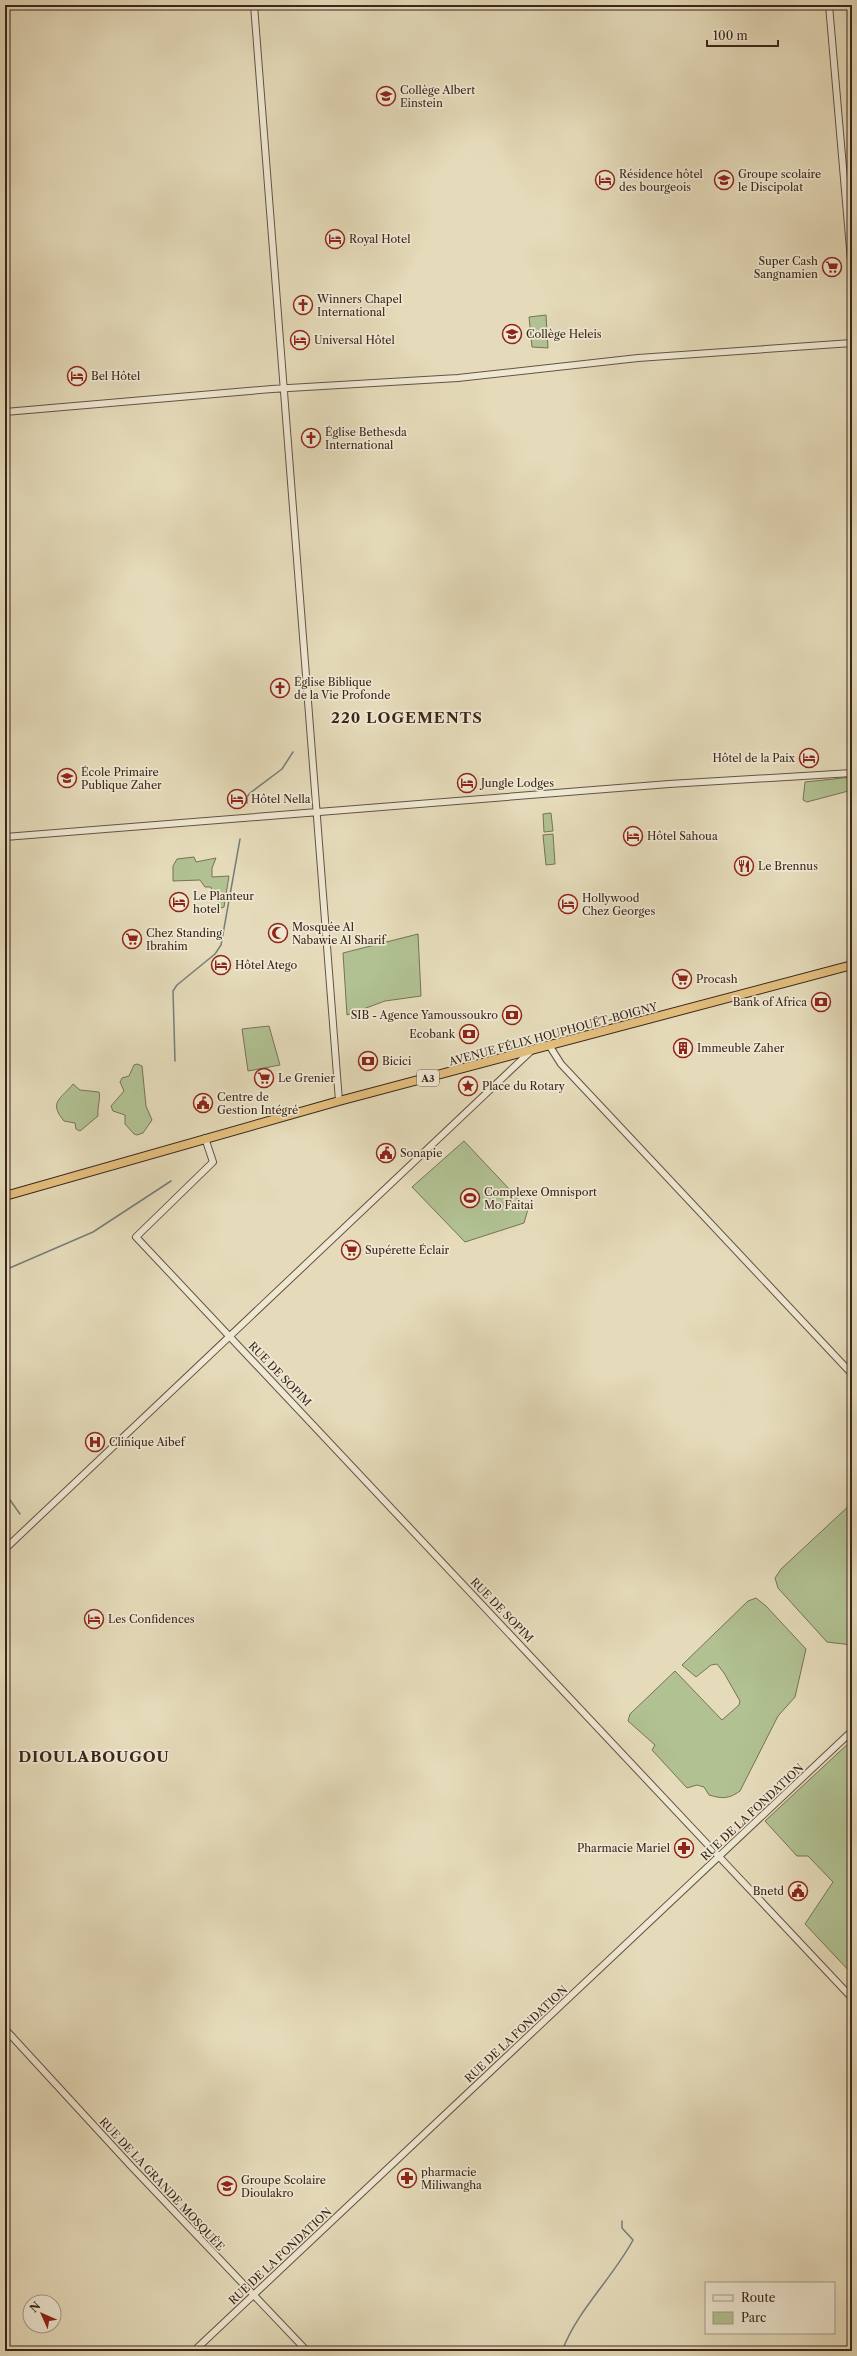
<svg xmlns="http://www.w3.org/2000/svg" width="857" height="2356" font-family="'Libre Caslon Text',serif">
<style>
.green{fill:#b1c192;stroke:#767357}
.lines{fill:none;stroke-linecap:round;stroke-linejoin:round}
.stream{stroke:#747e7a;stroke-width:1.5}
.tertiary-casing{stroke:#665244;stroke-width:8}
.trunk-casing{stroke:#3c251c;stroke-width:10}
.tertiary{stroke:#eee8d2;stroke-width:6}
.trunk{stroke:#e2be7d;stroke-width:8}
.labels{text-anchor:middle;stroke-width:3.5;stroke-linejoin:round;paint-order:stroke}
.shield{fill:#eee8d2;stroke:#716053;stroke-width:1}
.shield-label{font-size:10px;font-weight:bold;fill:#3c251c}
.poi-label{font-size:11px;fill:#3c251c;stroke:#eee8d2;text-anchor:start}
.street-label{font-size:11px;fill:#3c251c;stroke:#eee8d2}
.district-label{font-size:15px;font-weight:bold;letter-spacing:1px;fill:#3c251c;stroke:#eee8d2}
</style>
<rect width="100%" height="100%" fill="#e5dbba"/>
<filter id="stains"><feTurbulence type="fractalNoise" baseFrequency=".005" numOctaves="4"/><feColorMatrix values="0 0 0 0 .2 0 0 0 0 .09 0 0 0 0 .02 0 0 0 .5 -.17"/></filter>
<radialGradient id="worn" r=".72"><stop offset=".6" stop-color="#630" stop-opacity="0"/><stop offset="1" stop-color="#630" stop-opacity=".3"/></radialGradient>
<path class="green" d="M 546,315 L 548,348 L 532,347 L 529,317 Z
M 852,777 L 852,790 L 807,802 L 803,800 L 805,782 Z
M 551,813 L 553,831 L 544,832 L 543,814 Z
M 553,834 L 555,864 L 546,865 L 543,835 Z
M 194,857 L 196,862 L 216,858 L 212,868 L 212,877 L 229,876 L 224,907 L 221,908 L 216,905 L 219,904 L 215,893 L 212,894 L 211,887 L 205,887 L 200,880 L 173,881 L 173,866 L 177,859 Z
M 418,934 L 421,996 L 385,1001 L 347,1015 L 343,953 Z
M 269,1026 L 280,1065 L 248,1071 L 242,1029 Z
M 137,1064 L 142,1066 L 146,1106 L 152,1120 L 143,1133 L 137,1135 L 134,1134 L 125,1124 L 125,1115 L 113,1111 L 111,1106 L 124,1091 L 120,1082 L 122,1078 L 129,1076 L 134,1065 Z
M 73,1084 L 80,1090 L 99,1092 C 101,1097 97,1108 98,1116 L 80,1131 L 76,1129 L 75,1123 L 64,1121 C 48,1102 61,1099 73,1084 Z
M 464,1141 L 528,1209 L 524,1223 L 465,1242 L 412,1187 Z
M 852,1503 L 852,1645 L 827,1642 L 778,1588 L 775,1578 L 781,1569 Z
M 756,1598 L 766,1606 L 806,1649 L 795,1697 L 778,1716 L 740,1791 C 729,1799 722,1799 709,1795 L 704,1787 L 697,1785 L 687,1788 L 652,1750 L 655,1745 L 628,1721 L 630,1714 L 675,1671 L 722,1720 L 739,1705 L 740,1701 L 724,1673 L 717,1664 L 711,1665 L 696,1677 L 682,1665 L 748,1601 Z
M 852,1740 L 852,1974 L 805,1924 L 833,1882 L 808,1856 L 797,1856 L 765,1821 Z"/>
<g class="lines">
<path class="stream" d="M 247,803 L 247,797 L 250,793 L 282,769 L 293,752
M 175,1061 L 173,991 L 177,985 L 215,954 L 221,945 L 240,839
M 5,1270 L 93,1232 L 171,1181
M 5,1493 L 20,1514
M 562,2351 C 578,2309 612,2279 633,2240 L 622,2228 L 622,2221"/>
<defs>
<path id="tertiary" d="M 254,5 L 339,1101
M 829,5 L 852,272
M 5,412 L 272,389 L 458,378 L 638,358 L 852,343
M 5,837 L 669,784 L 852,773
M 549,1045 L 561,1064 L 852,1374
M 205,1138 L 213,1162 L 136,1237 L 852,1998
M 5,1549 L 532,1050
M 5,2029 L 131,2166 L 307,2351
M 194,2351 L 852,1731"/>
<path id="trunk" d="M 5,1196 L 339,1101 L 852,965"/>
</defs>
<use href="#tertiary" class="tertiary-casing"/>
<use href="#trunk" class="trunk-casing"/>
<use href="#tertiary" class="tertiary"/>
<use href="#trunk" class="trunk"/>
</g>
<defs>
<symbol id="school-ring" viewBox="-11 -11 22 22"><circle r="9.5" fill="#eee8d2" stroke="#8f2418" stroke-width="1.5"/><path d="M0-5L7-2L0 1L-7-2ZM-4 1L0 2.5L4 1V4Q0 6-4 4Z" fill="#8f2418"/></symbol>
<symbol id="hotel-ring" viewBox="-11 -11 22 22"><circle r="9.5" fill="#eee8d2" stroke="#8f2418" stroke-width="1.5"/><path d="M-6-4.5h1.5V1H6V5H4.5V3h-9V5H-6ZM-4 0a1.8 1.8 0 1 1 3.6 0ZM.5 0V-2.5h3Q6-2.5 6 0Z" fill="#8f2418"/></symbol>
<symbol id="supermarket-ring" viewBox="-11 -11 22 22"><circle r="9.5" fill="#eee8d2" stroke="#8f2418" stroke-width="1.5"/><path d="M-6-5.5h2.5l.6 2H6L4.5 2H-2.5L-4.4-4H-6ZM-1.5 3.2a1.3 1.3 0 1 0 .1 0ZM3 3.2a1.3 1.3 0 1 0 .1 0Z" fill="#8f2418"/></symbol>
<symbol id="church-ring" viewBox="-11 -11 22 22"><circle r="9.5" fill="#eee8d2" stroke="#8f2418" stroke-width="1.5"/><path d="M-1.2-6h2.4v3.5h3.3v2.4h-3.3V6h-2.4V-.1h-3.3v-2.4h3.3Z" fill="#8f2418"/></symbol>
<symbol id="restaurant-ring" viewBox="-11 -11 22 22"><circle r="9.5" fill="#eee8d2" stroke="#8f2418" stroke-width="1.5"/><path d="M-5-6h1v4h1v-4h1v4h1v-4h1v5L-1.5 .5V6h-2V.5L-5-1ZM5-6V6H3V1.5H1.5Q1.5-4 5-6Z" fill="#8f2418"/></symbol>
<symbol id="mosque-ring" viewBox="-11 -11 22 22"><circle r="9.5" fill="#eee8d2" stroke="#8f2418" stroke-width="1.5"/><path d="M3.5-4.9A6 6 0 1 0 3.5 4.9A5 5 0 1 1 3.5-4.9Z" fill="#8f2418"/></symbol>
<symbol id="bank-ring" viewBox="-11 -11 22 22"><circle r="9.5" fill="#eee8d2" stroke="#8f2418" stroke-width="1.5"/><path d="M-6-4H6V4H-6ZM0-2.3a2.3 2.3 0 1 0 0 4.6a2.3 2.3 0 1 0 0-4.6Z" fill="#8f2418"/></symbol>
<symbol id="building-ring" viewBox="-11 -11 22 22"><circle r="9.5" fill="#eee8d2" stroke="#8f2418" stroke-width="1.5"/><path d="M-4-6H4V6H1V3H-1V6H-4ZM-2.5-4.3h1.7v1.8h-1.7ZM.8-4.3h1.7v1.8H.8ZM-2.5-1h1.7V.8h-1.7ZM.8-1h1.7V.8H.8Z" fill="#8f2418"/></symbol>
<symbol id="sight-ring" viewBox="-11 -11 22 22"><circle r="9.5" fill="#eee8d2" stroke="#8f2418" stroke-width="1.5"/><path d="M0-6L1.8-2.2L6-1.7L2.9 1.2L3.7 5.4L0 3.3L-3.7 5.4L-2.9 1.2L-6-1.7L-1.8-2.2Z" fill="#8f2418"/></symbol>
<symbol id="civic-ring" viewBox="-11 -11 22 22"><circle r="9.5" fill="#eee8d2" stroke="#8f2418" stroke-width="1.5"/><path d="M-.6-6.5H3V-4.5H.6V-3L4-1V1h2V6H-6V1h2V-1L-.6-3ZM-1.2 2.5V6h2.4V2.5Z" fill="#8f2418"/></symbol>
<symbol id="stadium-ring" viewBox="-11 -11 22 22"><circle r="9.5" fill="#eee8d2" stroke="#8f2418" stroke-width="1.5"/><path d="M0-5a6.5 5 0 1 0 0 10a6.5 5 0 1 0 0-10ZM-3.5-1.8h7v3.6h-7Z" fill="#8f2418"/></symbol>
<symbol id="hospital-ring" viewBox="-11 -11 22 22"><circle r="9.5" fill="#eee8d2" stroke="#8f2418" stroke-width="1.5"/><path d="M-5-5h3v3.5h4V-5h3V5h-3V1.5h-4V5h-3Z" fill="#8f2418"/></symbol>
<symbol id="pharmacy-ring" viewBox="-11 -11 22 22"><circle r="9.5" fill="#eee8d2" stroke="#8f2418" stroke-width="1.5"/><path d="M-2-6h4v4h4v4h-4v4h-4v-4h-4v-4h4Z" fill="#8f2418"/></symbol>
</defs>
<g fill-rule="evenodd">
<use href="#school-ring" x="375" y="85" width="22" height="22"/>
<use href="#hotel-ring" x="594" y="169" width="22" height="22"/>
<use href="#school-ring" x="713" y="169" width="22" height="22"/>
<use href="#hotel-ring" x="324" y="228" width="22" height="22"/>
<use href="#supermarket-ring" x="821" y="256" width="22" height="22"/>
<use href="#church-ring" x="292" y="294" width="22" height="22"/>
<use href="#school-ring" x="501" y="323" width="22" height="22"/>
<use href="#hotel-ring" x="289" y="329" width="22" height="22"/>
<use href="#hotel-ring" x="66" y="365" width="22" height="22"/>
<use href="#church-ring" x="300" y="427" width="22" height="22"/>
<use href="#church-ring" x="269" y="677" width="22" height="22"/>
<use href="#hotel-ring" x="798" y="747" width="22" height="22"/>
<use href="#school-ring" x="56" y="767" width="22" height="22"/>
<use href="#hotel-ring" x="456" y="772" width="22" height="22"/>
<use href="#hotel-ring" x="226" y="788" width="22" height="22"/>
<use href="#hotel-ring" x="622" y="825" width="22" height="22"/>
<use href="#restaurant-ring" x="733" y="855" width="22" height="22"/>
<use href="#hotel-ring" x="168" y="891" width="22" height="22"/>
<use href="#hotel-ring" x="557" y="893" width="22" height="22"/>
<use href="#mosque-ring" x="267" y="922" width="22" height="22"/>
<use href="#supermarket-ring" x="121" y="928" width="22" height="22"/>
<use href="#hotel-ring" x="210" y="954" width="22" height="22"/>
<use href="#supermarket-ring" x="671" y="968" width="22" height="22"/>
<use href="#bank-ring" x="810" y="991" width="22" height="22"/>
<use href="#bank-ring" x="501" y="1004" width="22" height="22"/>
<use href="#bank-ring" x="458" y="1023" width="22" height="22"/>
<use href="#building-ring" x="672" y="1037" width="22" height="22"/>
<use href="#bank-ring" x="357" y="1050" width="22" height="22"/>
<use href="#supermarket-ring" x="253" y="1067" width="22" height="22"/>
<use href="#sight-ring" x="457" y="1075" width="22" height="22"/>
<use href="#civic-ring" x="192" y="1092" width="22" height="22"/>
<use href="#civic-ring" x="375" y="1142" width="22" height="22"/>
<use href="#stadium-ring" x="459" y="1187" width="22" height="22"/>
<use href="#supermarket-ring" x="340" y="1239" width="22" height="22"/>
<use href="#hospital-ring" x="84" y="1431" width="22" height="22"/>
<use href="#hotel-ring" x="83" y="1608" width="22" height="22"/>
<use href="#pharmacy-ring" x="673" y="1837" width="22" height="22"/>
<use href="#civic-ring" x="787" y="1880" width="22" height="22"/>
<use href="#pharmacy-ring" x="396" y="2167" width="22" height="22"/>
<use href="#school-ring" x="216" y="2175" width="22" height="22"/>
</g>
<g class="labels">
<rect class="shield" x="417" y="1070" width="22" height="16" rx="3"/>
<g class="shield-label">
<text x="428" y="1082">A3</text>
</g>
<g class="poi-label">
<text x="400" y="94">Collège Albert<tspan x="400" dy="13">Einstein</tspan></text>
<text x="619" y="178">Résidence hôtel<tspan x="619" dy="13">des bourgeois</tspan></text>
<text x="738" y="178">Groupe scolaire<tspan x="738" dy="13">le Discipolat</tspan></text>
<text x="349" y="243">Royal Hotel</text>
<text x="818" y="265" text-anchor="end">Super Cash<tspan x="818" dy="13">Sangnamien</tspan></text>
<text x="317" y="303">Winners Chapel<tspan x="317" dy="13">International</tspan></text>
<text x="526" y="338">Collège Heleis</text>
<text x="314" y="344">Universal Hôtel</text>
<text x="91" y="380">Bel Hôtel</text>
<text x="325" y="436">Église Bethesda<tspan x="325" dy="13">International</tspan></text>
<text x="294" y="686">Église Biblique<tspan x="294" dy="13">de la Vie Profonde</tspan></text>
<text x="795" y="762" text-anchor="end">Hôtel de la Paix</text>
<text x="81" y="776">École Primaire<tspan x="81" dy="13">Publique Zaher</tspan></text>
<text x="481" y="787">Jungle Lodges</text>
<text x="251" y="803">Hôtel Nella</text>
<text x="647" y="840">Hôtel Sahoua</text>
<text x="758" y="870">Le Brennus</text>
<text x="193" y="900">Le Planteur<tspan x="193" dy="13">hotel</tspan></text>
<text x="582" y="902">Hollywood<tspan x="582" dy="13">Chez Georges</tspan></text>
<text x="292" y="931">Mosquée Al<tspan x="292" dy="13">Nabawie Al Sharif</tspan></text>
<text x="146" y="937">Chez Standing<tspan x="146" dy="13">Ibrahim</tspan></text>
<text x="235" y="969">Hôtel Atego</text>
<text x="696" y="983">Procash</text>
<text x="807" y="1006" text-anchor="end">Bank of Africa</text>
<text x="498" y="1019" text-anchor="end">SIB - Agence Yamoussoukro</text>
<text x="455" y="1038" text-anchor="end">Ecobank</text>
<text x="697" y="1052">Immeuble Zaher</text>
<text x="382" y="1065">Bicici</text>
<text x="278" y="1082">Le Grenier</text>
<text x="482" y="1090">Place du Rotary</text>
<text x="217" y="1101">Centre de<tspan x="217" dy="13">Gestion Intégré</tspan></text>
<text x="400" y="1157">Sonapie</text>
<text x="484" y="1196">Complexe Omnisport<tspan x="484" dy="13">Mo Faitai</tspan></text>
<text x="365" y="1254">Supérette Éclair</text>
<text x="109" y="1446">Clinique Aibef</text>
<text x="108" y="1623">Les Confidences</text>
<text x="670" y="1852" text-anchor="end">Pharmacie Mariel</text>
<text x="784" y="1895" text-anchor="end">Bnetd</text>
<text x="421" y="2176">pharmacie<tspan x="421" dy="13">Miliwangha</tspan></text>
<text x="241" y="2184">Groupe Scolaire<tspan x="241" dy="13">Dioulakro</tspan></text>
</g>
<g class="street-label">
<text transform="translate(553 1034) rotate(-15)" y="4">AVENUE FÉLIX HOUPHOUËT-BOIGNY</text>
<text transform="translate(280 1374) rotate(46)" y="4">RUE DE SOPIM</text>
<text transform="translate(502 1610) rotate(46)" y="4">RUE DE SOPIM</text>
<text transform="translate(752 1812) rotate(-43)" y="4">RUE DE LA FONDATION</text>
<text transform="translate(516 2034) rotate(-43)" y="4">RUE DE LA FONDATION</text>
<text transform="translate(162 2184) rotate(47)" y="4">RUE DE LA GRANDE MOSQUÉE</text>
<text transform="translate(280 2256) rotate(-43)" y="4">RUE DE LA FONDATION</text>
</g>
<g class="district-label">
<text x="407" y="723">220 LOGEMENTS</text>
<text x="94" y="1762">DIOULABOUGOU</text>
</g>
</g>
<rect width="857" height="2356" fill="none" stroke="#e5dbba" stroke-width="20"/>
<rect x="6" y="6" width="845" height="2344" fill="none" stroke="#3c251c" stroke-width="2"/>
<rect x="10" y="10" width="837" height="2336" fill="none" stroke="#3c251c"/>
<rect x="705" y="2282" width="130" height="52" fill="#eee8d2" stroke="#a79a89"/>
<rect x="713" y="2295" width="20" height="6" fill="#eee8d2" stroke="#a79a89"/>
<text x="741" y="2302" font-size="12" fill="#3c251c">Route</text>
<rect x="713" y="2312" width="20" height="12" fill="#b1c192" stroke="#a79a89"/>
<text x="741" y="2322" font-size="12" fill="#3c251c">Parc</text>
<g transform="translate(42 2314) rotate(315)"><circle r="19" fill="#eee8d2" stroke="#a79a89"/>
<path d="M0-3L7 15L0 10L-7 15Z" fill="#8f2418"/>
<text y="-6" font-size="11" font-weight="bold" text-anchor="middle" fill="#3c251c">N</text>
</g>
<path d="M707 40v6h71v-6" fill="none" stroke="#3c251c" stroke-width="2"/>
<text x="713" y="40" font-size="12" fill="#3c251c" stroke="#eee8d2" stroke-width="3" paint-order="stroke">100 m</text>
<rect width="100%" height="100%" filter="url(#stains)"/>
<rect width="100%" height="100%" fill="url(#worn)"/>
</svg>
